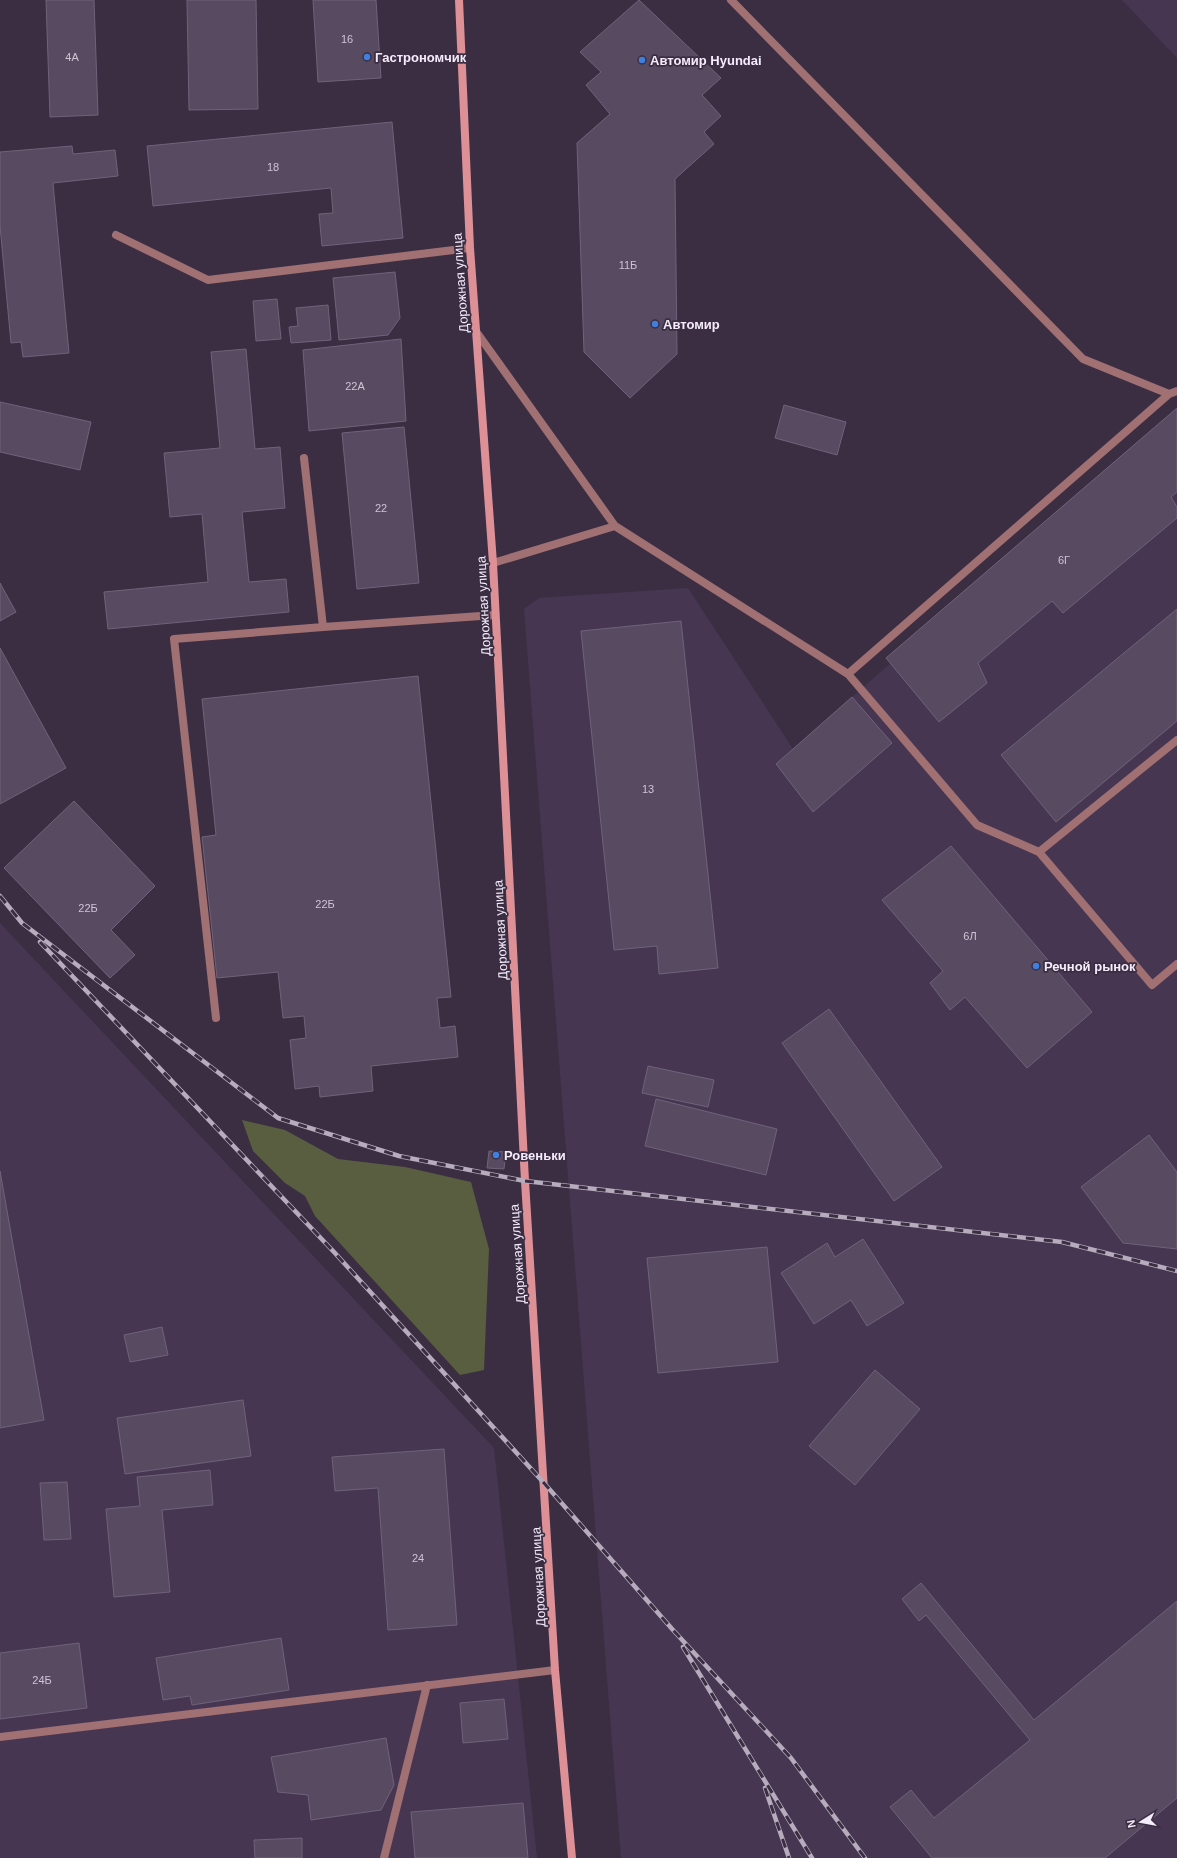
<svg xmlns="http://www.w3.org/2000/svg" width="1177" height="1858" font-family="Helvetica,sans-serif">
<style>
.built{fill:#473651}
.green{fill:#585e3f}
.building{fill:#584b61;stroke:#70627a}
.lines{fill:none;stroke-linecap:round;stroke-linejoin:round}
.lane{stroke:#a07073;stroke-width:8}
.secondary{stroke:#dd9196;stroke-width:8}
.rail-casing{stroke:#b6acbd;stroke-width:4.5}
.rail{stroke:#3b2e43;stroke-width:3;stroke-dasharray:9;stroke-linecap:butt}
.shop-dot{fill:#3f7fe0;stroke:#3b2e43;stroke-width:1.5}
.labels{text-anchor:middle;stroke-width:3.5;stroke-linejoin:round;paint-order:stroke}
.number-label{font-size:11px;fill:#cdc4d4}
.poi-label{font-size:13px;font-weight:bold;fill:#f4ecfa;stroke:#3b2e43;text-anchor:start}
.street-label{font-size:13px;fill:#f4ecfa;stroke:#3b2e43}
</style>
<rect width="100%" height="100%" fill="#3b2e43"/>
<path class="built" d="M 1122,0 L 1177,0 L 1177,58 Z
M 1177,411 L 1177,1858 L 621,1858 L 524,609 L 539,598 L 688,588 L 793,749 Z
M 0,923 L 494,1448 L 537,1858 L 0,1858 Z"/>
<path class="green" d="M 242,1120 L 285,1130 L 338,1159 L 405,1167 L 471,1182 L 489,1249 L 484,1370 L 460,1375 L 315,1216 L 305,1196 L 285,1183 L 253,1151 Z"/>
<path class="building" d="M 46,0 L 94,0 L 98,115 L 50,117 Z
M 187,0 L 256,0 L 258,109 L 189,110 Z
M 313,0 L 376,0 L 381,78 L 318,82 Z
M 639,0 L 721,78 L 702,95 L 721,116 L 704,132 L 714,144 L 675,179 L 677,354 L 630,398 L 584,352 L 577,143 L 610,114 L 586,85 L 601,72 L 580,52 Z
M 392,122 L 403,238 L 322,246 L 319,214 L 333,213 L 331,188 L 153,206 L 147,146 Z
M 72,146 L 73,154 L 115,150 L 118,176 L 53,183 L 69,353 L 23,357 L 21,342 L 11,343 L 0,226 L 0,152 Z
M 395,272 L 400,318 L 388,335 L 339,340 L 333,278 Z
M 277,299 L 281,339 L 256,341 L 253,301 Z
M 328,305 L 331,340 L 291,343 L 289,327 L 298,326 L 296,308 Z
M 401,339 L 406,421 L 309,431 L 303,350 Z
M 246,349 L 255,449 L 280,447 L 285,508 L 242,512 L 249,582 L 286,579 L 289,612 L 108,629 L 104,592 L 208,582 L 202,514 L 170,517 L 164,453 L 220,448 L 211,352 Z
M 0,402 L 91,422 L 80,470 L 0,452 Z
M 784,405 L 846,422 L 837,455 L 775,438 Z
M 1177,408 L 1177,492 L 1171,497 L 1177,507 L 1177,518 L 1063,613 L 1052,601 L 978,663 L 987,683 L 939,722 L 886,658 Z
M 404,427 L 419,583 L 357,589 L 342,433 Z
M 0,583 L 16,612 L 0,621 Z
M 1177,609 L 1177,721 L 1056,822 L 1001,755 Z
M 681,621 L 718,968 L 659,974 L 657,946 L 614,950 L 581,631 Z
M 0,648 L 66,768 L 0,804 Z
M 418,676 L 451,997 L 437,998 L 440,1028 L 455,1026 L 458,1057 L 371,1066 L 373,1091 L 320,1097 L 319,1086 L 295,1089 L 290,1040 L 306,1038 L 304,1016 L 283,1018 L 278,972 L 217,978 L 202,837 L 216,835 L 202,699 Z
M 852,697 L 892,743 L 813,812 L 776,764 Z
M 74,801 L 155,886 L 111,930 L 135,955 L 110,978 L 4,868 Z
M 951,846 L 1092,1012 L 1027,1068 L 965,997 L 950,1010 L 930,983 L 943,971 L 882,900 Z
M 829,1009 L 942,1167 L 894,1201 L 782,1043 Z
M 648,1066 L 714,1080 L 708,1107 L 642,1093 Z
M 656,1099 L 777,1129 L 766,1175 L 645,1146 Z
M 1149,1135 L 1177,1172 L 1177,1249 L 1123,1243 L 1081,1187 Z
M 489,1151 L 506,1152 L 504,1169 L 487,1168 Z
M 0,1171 L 44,1420 L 0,1428 Z
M 863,1239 L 904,1303 L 867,1326 L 851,1300 L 814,1324 L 781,1273 L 827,1243 L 835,1257 Z
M 767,1247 L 778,1362 L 658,1373 L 647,1258 Z
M 162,1327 L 168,1355 L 130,1362 L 124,1335 Z
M 875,1370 L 920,1409 L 855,1485 L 809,1446 Z
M 243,1400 L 251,1456 L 125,1474 L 117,1418 Z
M 444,1449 L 457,1625 L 388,1630 L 378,1488 L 335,1491 L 332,1457 Z
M 210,1470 L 213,1505 L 162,1510 L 170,1592 L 114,1597 L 106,1509 L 140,1506 L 137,1477 Z
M 67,1482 L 71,1539 L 44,1540 L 40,1483 Z
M 921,1583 L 1034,1720 L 1177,1601 L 1177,1798 L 1105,1858 L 932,1858 L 890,1807 L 911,1790 L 934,1818 L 1030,1740 L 926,1615 L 919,1621 L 902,1599 Z
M 281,1638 L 289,1690 L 192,1705 L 190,1696 L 163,1700 L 156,1658 Z
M 79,1643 L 87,1708 L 0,1719 L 0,1653 Z
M 504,1699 L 508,1739 L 463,1743 L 460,1703 Z
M 386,1738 L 394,1785 L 381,1810 L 311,1820 L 308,1795 L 278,1792 L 271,1757 Z
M 523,1803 L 528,1858 L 415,1858 L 411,1812 Z
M 302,1838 L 302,1858 L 255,1858 L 254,1840 Z"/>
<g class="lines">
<path class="lane" d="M 731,0 L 1083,359 L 1169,394
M 116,235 L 208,280 L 470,248
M 475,330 L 615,526
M 304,458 L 323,627 L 495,615
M 493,563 L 615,526 L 848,674 L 977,825 L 1039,852 L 1152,985 L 1177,964
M 848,674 L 1169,394 L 1177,391
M 1039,852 L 1177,740
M 216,1018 L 174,639 L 323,627
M 0,1737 L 555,1670
M 384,1858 L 427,1685"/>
<path class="secondary" d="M 459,0 L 470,248 L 493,563 L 525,1181 L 555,1670 L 572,1858"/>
<defs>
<path id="rail" d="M 0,896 L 22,923 L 278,1118 L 399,1156 L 525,1181 L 1062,1242 L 1177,1271
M 40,942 L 334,1252 L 544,1483 L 673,1630 L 791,1758 L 865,1858
M 683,1647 L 812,1858
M 765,1788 L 789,1858"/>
</defs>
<use href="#rail" class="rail-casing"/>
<use href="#rail" class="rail"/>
</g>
<g class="shop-dot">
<circle cx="367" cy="57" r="4"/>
<circle cx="642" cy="60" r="4"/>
<circle cx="655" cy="324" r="4"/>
<circle cx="1036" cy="966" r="4"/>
<circle cx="496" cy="1155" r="4"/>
</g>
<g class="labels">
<g class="number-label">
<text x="347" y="43">16</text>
<text x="72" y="61">4А</text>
<text x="273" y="171">18</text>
<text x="628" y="269">11Б</text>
<text x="355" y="390">22А</text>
<text x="381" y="512">22</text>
<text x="1064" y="564">6Г</text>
<text x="648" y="793">13</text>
<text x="325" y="908">22Б</text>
<text x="88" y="912">22Б</text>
<text x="970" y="940">6Л</text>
<text x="418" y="1562">24</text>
<text x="42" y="1684">24Б</text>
</g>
<g class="poi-label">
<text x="375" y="62">Гастрономчик</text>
<text x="650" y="65">Автомир Hyundai</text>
<text x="663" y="329">Автомир</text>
<text x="1044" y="971">Речной рынок</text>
<text x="504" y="1160">Ровеньки</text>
</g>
<g class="street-label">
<text transform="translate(460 283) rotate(-94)" y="5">Дорожная улица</text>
<text transform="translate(483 606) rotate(-93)" y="5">Дорожная улица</text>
<text transform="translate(500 930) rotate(-93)" y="5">Дорожная улица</text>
<text transform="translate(517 1254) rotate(-94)" y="5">Дорожная улица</text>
<text transform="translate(538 1577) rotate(-93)" y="5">Дорожная улица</text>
</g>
</g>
<g transform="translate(1141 1822) rotate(259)" stroke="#3b2e43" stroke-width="3" paint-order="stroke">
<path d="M0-3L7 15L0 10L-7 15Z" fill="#f4ecfa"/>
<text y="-6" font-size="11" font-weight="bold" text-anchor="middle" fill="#f4ecfa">N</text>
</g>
</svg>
